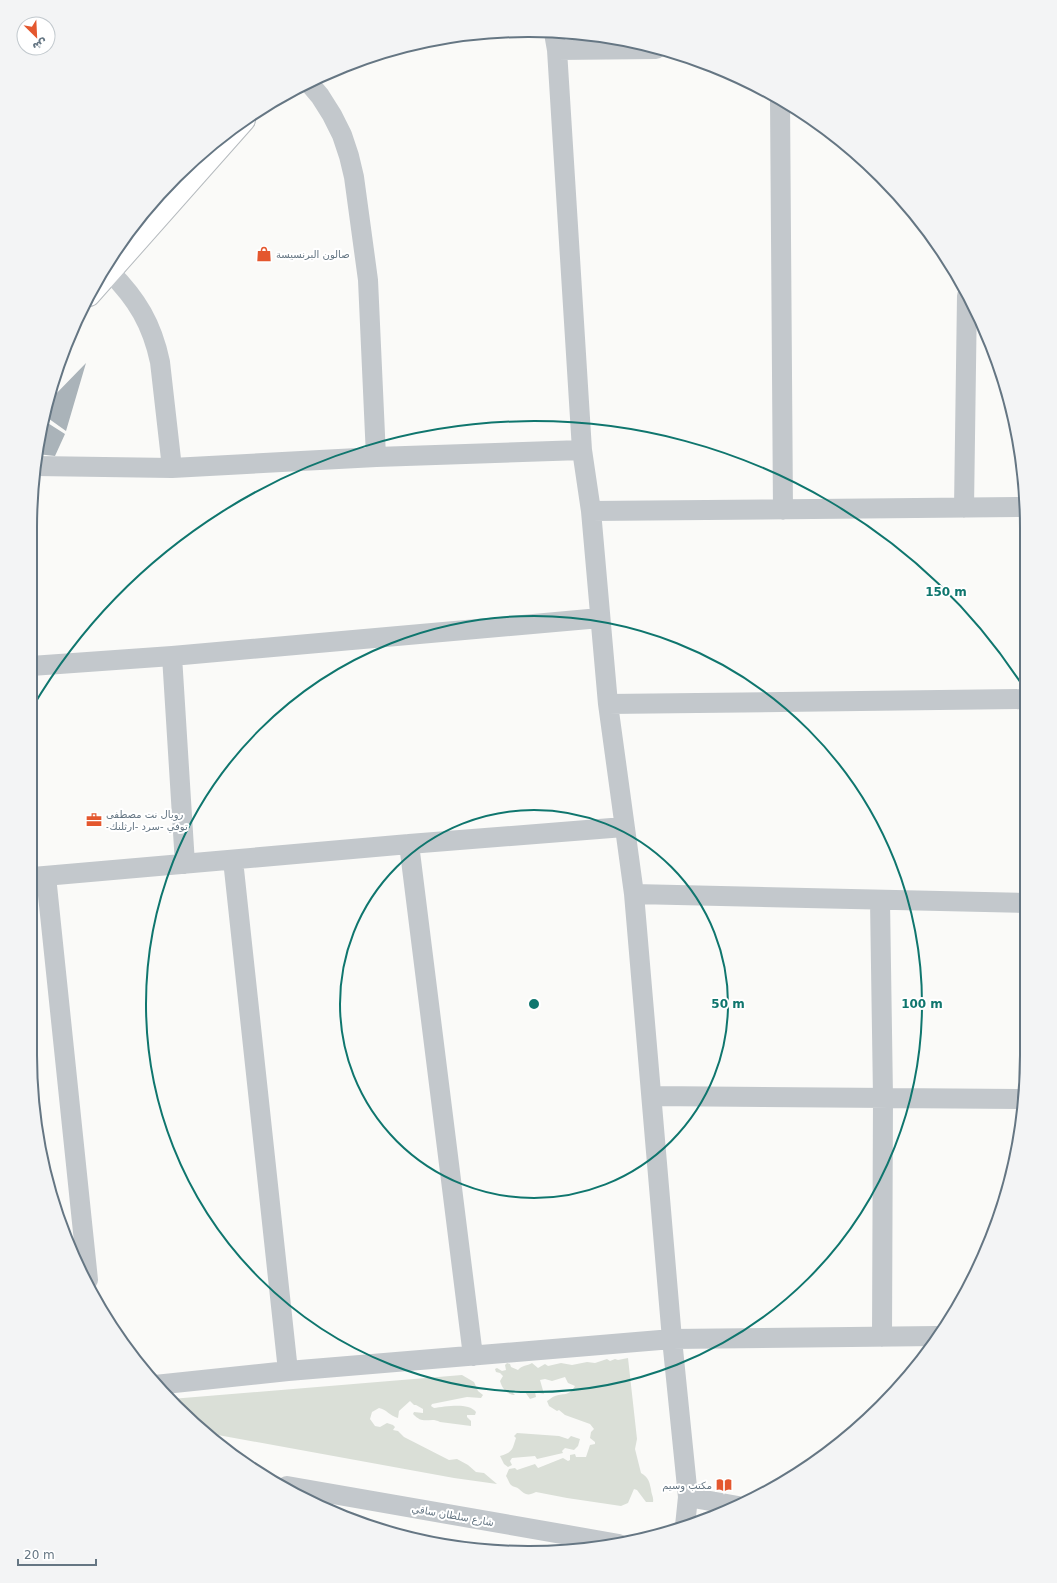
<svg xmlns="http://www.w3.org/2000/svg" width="1057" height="1583" font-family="'DejaVu Sans','Noto Naskh Arabic',sans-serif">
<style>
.green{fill:#dadfd7}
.building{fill:#aab3b9}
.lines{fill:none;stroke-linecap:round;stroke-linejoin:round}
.primary-casing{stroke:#b5babe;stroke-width:24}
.minor{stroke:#c3c8cc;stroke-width:20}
.primary{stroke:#fff;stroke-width:22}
.ring{fill:none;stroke:#0f766e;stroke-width:2}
.labels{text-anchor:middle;stroke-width:4;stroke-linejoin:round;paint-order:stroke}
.poi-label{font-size:10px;fill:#657683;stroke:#fff;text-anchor:start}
.street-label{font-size:10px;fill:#657683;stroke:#fff}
.rim{fill:none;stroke:#657683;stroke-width:2}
.centre{fill:#0f766e;stroke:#fff;stroke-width:2}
.ring-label{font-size:12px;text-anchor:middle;font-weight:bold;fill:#0f766e;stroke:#fff;stroke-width:4;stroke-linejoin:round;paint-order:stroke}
</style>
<rect width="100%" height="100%" fill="#fafaf8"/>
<path class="green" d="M 628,1358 L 637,1439 L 635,1449 L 641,1473 C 649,1478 649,1481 651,1489 C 651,1494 654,1497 653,1502 L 646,1502 L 637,1490 L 634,1489 L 628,1503 L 621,1506 L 567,1498 L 536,1492 C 528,1496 525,1495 519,1489 C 517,1487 513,1487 511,1485 C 509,1483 508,1479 506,1476 L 509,1469 L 515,1468 L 517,1470 L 535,1464 L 538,1468 L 563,1458 L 568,1461 L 570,1460 L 570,1455 L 575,1454 L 576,1457 L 586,1457 L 590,1445 L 595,1444 L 595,1442 L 590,1438 L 591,1432 L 594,1429 L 590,1424 L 565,1415 L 559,1410 L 557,1411 L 549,1406 L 547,1401 C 549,1400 552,1397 555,1396 C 565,1393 569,1396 575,1386 L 568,1383 L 565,1377 L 552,1381 L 545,1379 L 540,1380 L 544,1394 L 535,1392 L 536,1397 L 530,1399 L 525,1392 L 515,1390 L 513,1393 L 515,1395 C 507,1395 502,1388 500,1381 L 503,1376 L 500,1373 L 496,1372 L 495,1369 L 497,1368 L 502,1371 L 506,1370 L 505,1365 L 507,1363 L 510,1364 L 511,1367 L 518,1370 C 522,1365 527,1366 532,1363 L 538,1368 L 545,1364 L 548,1366 L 561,1363 L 572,1365 L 587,1362 L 595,1363 L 607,1359 L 610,1361 L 615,1359 L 618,1360 Z
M 462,1375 L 474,1382 L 478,1391 L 483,1395 L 481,1398 L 467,1397 L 432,1404 L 431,1406 L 434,1408 C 445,1407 468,1402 476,1412 L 475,1415 L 467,1415 L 467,1417 L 471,1421 L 471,1426 L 440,1422 C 430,1416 424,1426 413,1414 L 414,1412 L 423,1413 L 423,1409 L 416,1405 L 414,1405 L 410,1401 L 399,1411 L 398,1418 C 390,1416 386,1409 379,1408 L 372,1412 L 370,1419 L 375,1426 L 380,1427 L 387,1423 L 393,1425 L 395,1427 L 393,1430 L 398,1431 L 404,1437 L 449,1460 L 457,1459 L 468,1465 L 476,1472 L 484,1473 L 497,1484 L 454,1478 L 207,1433 L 171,1399 Z
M 517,1433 L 559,1436 L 568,1439 L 571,1436 L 580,1439 L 578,1446 L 574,1450 L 565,1448 L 562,1451 L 563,1453 L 537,1459 L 535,1456 L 512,1458 L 510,1461 L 512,1465 L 508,1467 L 504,1464 L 500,1456 C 513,1452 512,1450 516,1438 L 514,1436 Z"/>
<path class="building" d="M 86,363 L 66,431 L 45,416 L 50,400 Z
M 43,420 L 65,434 L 55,456 L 37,454 L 40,431 Z"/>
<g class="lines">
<defs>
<path id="primary" d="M 89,295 L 244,120"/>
</defs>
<use href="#primary" class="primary-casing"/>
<path class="minor" d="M 554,33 L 557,50 L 582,450 L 591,511 L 608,704 L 634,894 L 672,1339 L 688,1497 L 685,1526
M 557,50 L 656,49
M 309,83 L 320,96 L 332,115 L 342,135 L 349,156 L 354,177 L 368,280 L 376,457
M 780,100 L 783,510
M 110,272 C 137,299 152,324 160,362 L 172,468
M 36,466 L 172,468 L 376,457 L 582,450
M 964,508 L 967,296
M 591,511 L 1025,507
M 172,656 L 185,864
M 31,666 L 172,656 L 600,618
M 608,704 L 1027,699
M 409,844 L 473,1356
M 233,860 L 288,1371
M 46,876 L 88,1280
M 33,877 L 409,844 L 624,827
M 634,894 L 1027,903
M 880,900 L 883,1097 L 882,1337
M 652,1096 L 1023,1099
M 155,1385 L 288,1371 L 672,1339 L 938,1336
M 287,1486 L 619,1544
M 688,1497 L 738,1506"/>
<use href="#primary" class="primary"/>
</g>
<g class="ring">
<circle cx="534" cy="1004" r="194"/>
<circle cx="534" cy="1004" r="388"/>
<path d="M32 708A583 583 0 0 1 1026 691"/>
</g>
<defs>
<symbol id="shop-bare" viewBox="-9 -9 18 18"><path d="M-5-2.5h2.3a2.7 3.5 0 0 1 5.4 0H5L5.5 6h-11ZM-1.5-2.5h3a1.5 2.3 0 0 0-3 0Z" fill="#e4572e" stroke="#fff" stroke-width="2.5" paint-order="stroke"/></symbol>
<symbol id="office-bare" viewBox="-9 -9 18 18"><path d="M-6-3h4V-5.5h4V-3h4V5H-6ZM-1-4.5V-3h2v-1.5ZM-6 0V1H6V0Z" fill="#e4572e" stroke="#fff" stroke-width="2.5" paint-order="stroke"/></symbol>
<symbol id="library-bare" viewBox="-9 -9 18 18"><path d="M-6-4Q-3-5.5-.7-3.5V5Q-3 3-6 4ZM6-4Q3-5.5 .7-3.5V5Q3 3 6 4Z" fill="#e4572e" stroke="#fff" stroke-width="2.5" paint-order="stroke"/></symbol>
</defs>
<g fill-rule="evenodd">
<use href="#shop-bare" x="253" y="243" width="22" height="22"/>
<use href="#office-bare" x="83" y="809" width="22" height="22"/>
<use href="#library-bare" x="713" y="1474" width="22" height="22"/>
</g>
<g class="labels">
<g class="poi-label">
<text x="276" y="258">صالون البرنسيسة</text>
<text x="106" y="818">رويال نت مصطفى<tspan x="106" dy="12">-توفي -سرد -ارثلنك</tspan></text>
<text x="712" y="1489" text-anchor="end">مكتب وسيم</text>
</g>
<g class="street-label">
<text transform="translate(453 1515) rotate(10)" y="4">شارع سلطان ساقي</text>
</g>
</g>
<path d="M0 0H1057V1583H0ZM528 37H529A491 491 0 0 1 1020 528V1055A491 491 0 0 1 529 1546H528A491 491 0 0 1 37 1055V528A491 491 0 0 1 528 37Z" fill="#f3f4f5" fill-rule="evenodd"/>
<path class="rim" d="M528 37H529A491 491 0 0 1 1020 528V1055A491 491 0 0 1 529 1546H528A491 491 0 0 1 37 1055V528A491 491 0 0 1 528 37Z"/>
<circle cx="534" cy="1004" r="6" class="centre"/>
<g class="ring-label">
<text x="946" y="596">150 m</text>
<text x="728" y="1008">50 m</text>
<text x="922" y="1008">100 m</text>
</g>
<g transform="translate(36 36) rotate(156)"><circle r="19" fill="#ffffff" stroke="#c1c8cd"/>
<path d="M0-3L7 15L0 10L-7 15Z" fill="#e4572e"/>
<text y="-6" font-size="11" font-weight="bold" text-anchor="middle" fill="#657683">ش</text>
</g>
<path d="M18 1559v6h78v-6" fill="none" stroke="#657683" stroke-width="2"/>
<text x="24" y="1559" font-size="12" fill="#657683" stroke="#ffffff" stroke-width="3" paint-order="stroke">20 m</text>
</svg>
